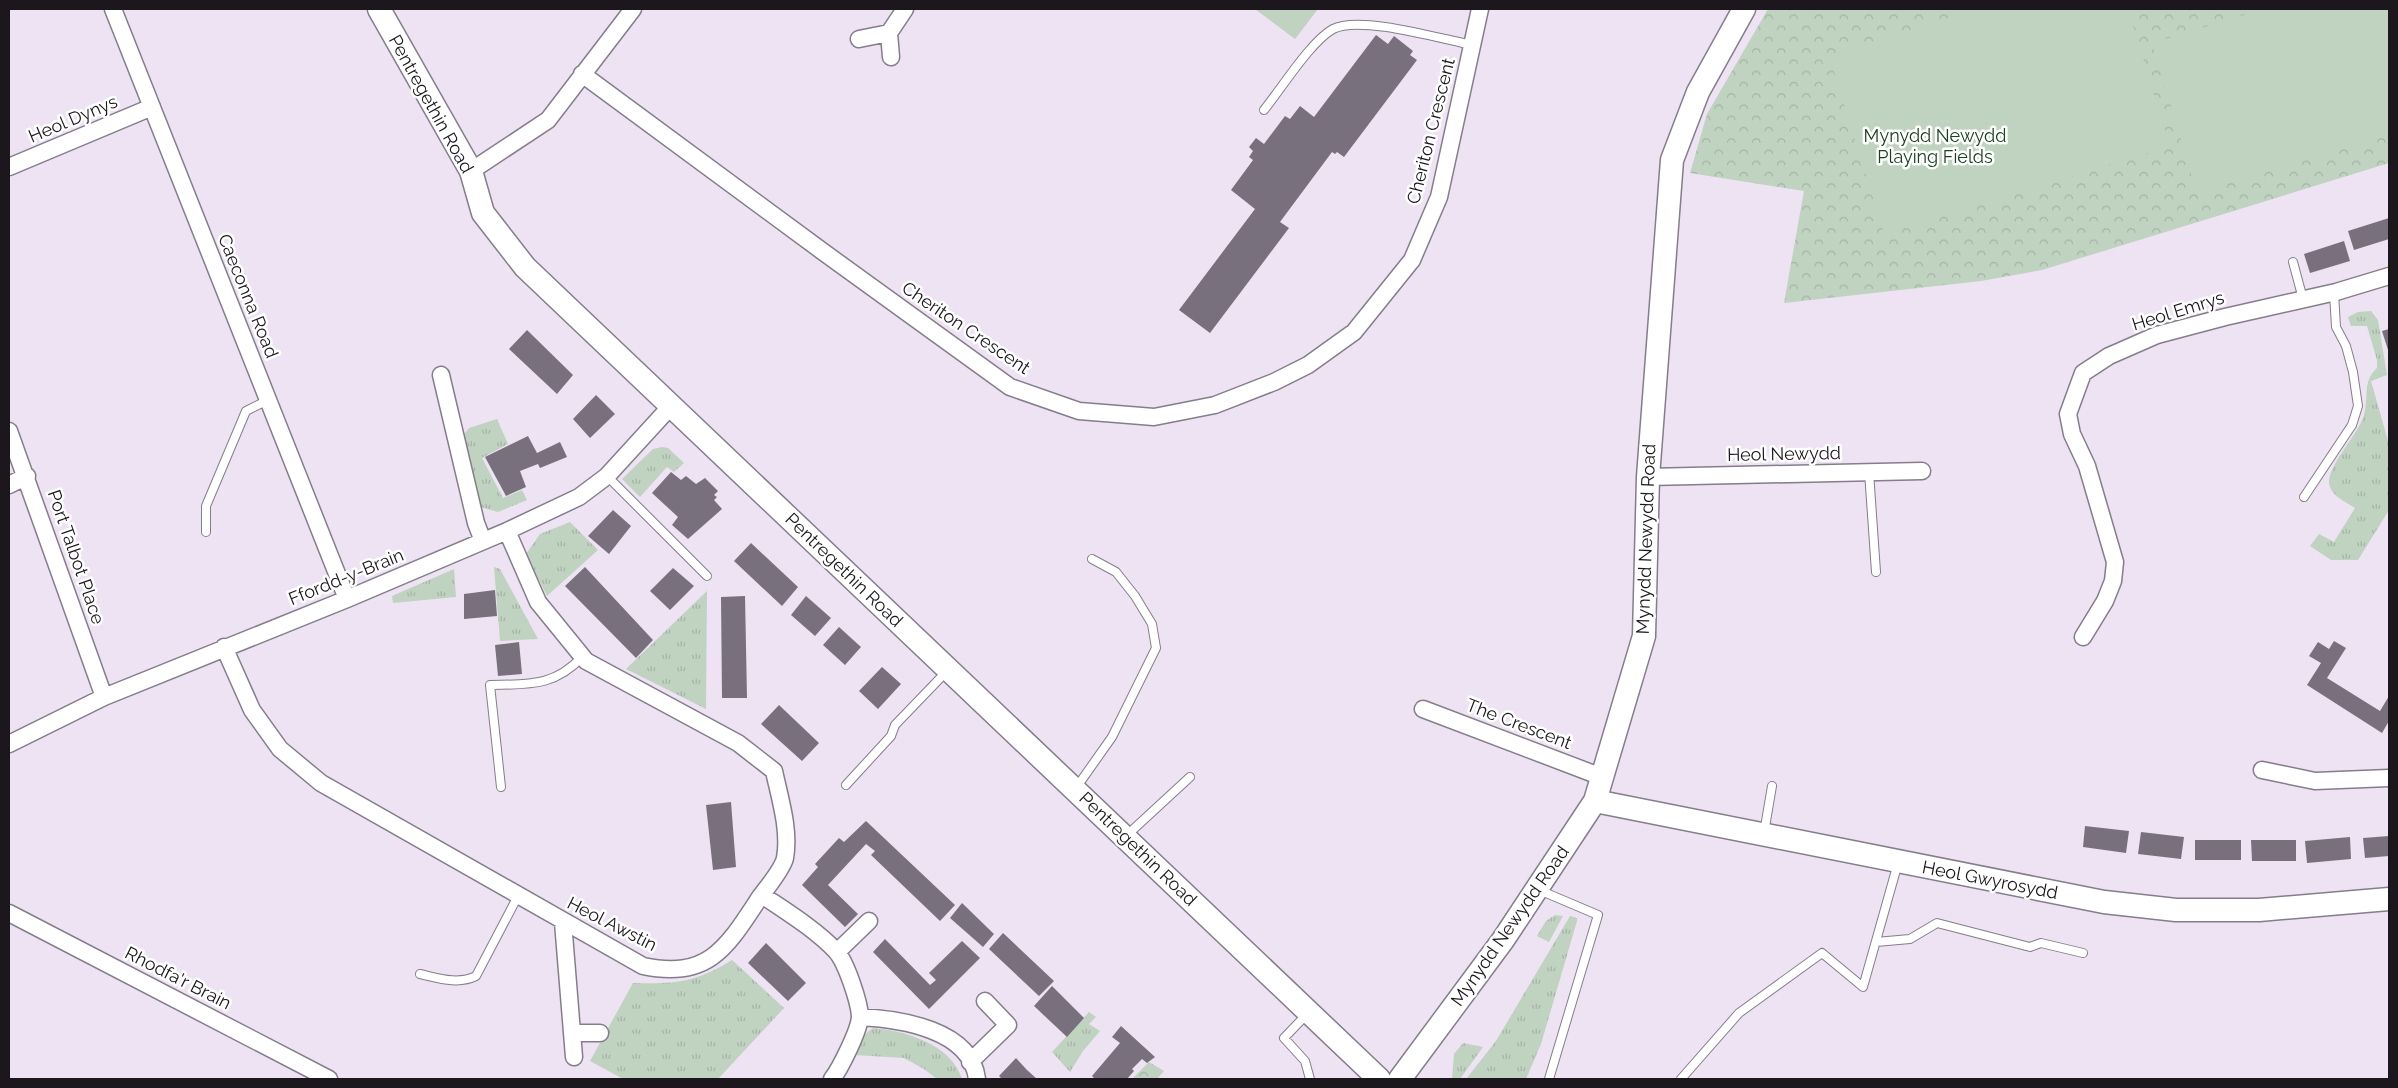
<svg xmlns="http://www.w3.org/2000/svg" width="2398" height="1088" font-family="Raleway,sans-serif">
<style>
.grass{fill:url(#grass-tufts)}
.park{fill:url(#park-crowns)}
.pitch{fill:#c0d2c0}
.building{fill:#79707d}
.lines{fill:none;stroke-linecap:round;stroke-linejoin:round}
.lane-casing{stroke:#857d8b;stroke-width:10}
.street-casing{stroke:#857d8b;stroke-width:19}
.secondary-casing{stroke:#857d8b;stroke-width:25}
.lane{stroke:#fff;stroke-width:8}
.street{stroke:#fff;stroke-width:16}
.secondary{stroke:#fff;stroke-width:22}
.labels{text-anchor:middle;stroke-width:5;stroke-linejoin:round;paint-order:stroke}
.street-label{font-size:18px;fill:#1b171d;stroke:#fff}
.park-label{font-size:18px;fill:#19421e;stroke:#fff}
</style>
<defs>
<pattern id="grass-tufts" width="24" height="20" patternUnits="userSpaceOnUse" patternTransform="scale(1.25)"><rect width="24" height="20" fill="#c0d2c0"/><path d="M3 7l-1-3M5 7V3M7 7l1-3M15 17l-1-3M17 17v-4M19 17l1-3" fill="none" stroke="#a4b4a5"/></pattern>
<pattern id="park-crowns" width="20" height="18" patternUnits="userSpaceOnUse" patternTransform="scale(1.25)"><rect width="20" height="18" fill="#c0d2c0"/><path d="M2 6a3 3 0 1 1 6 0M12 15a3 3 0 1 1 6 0" fill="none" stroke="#a4b4a5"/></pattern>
</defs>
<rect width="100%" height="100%" fill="#ede3f3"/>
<path class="grass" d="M 2371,311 L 2378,320 L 2387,375 L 2371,381 L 2389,444 L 2389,510 L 2358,560 L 2331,560 L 2310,546 L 2319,534 L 2334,542 L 2355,508 C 2345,501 2330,496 2329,482 C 2329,465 2356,436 2363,418 C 2370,400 2361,382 2377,368 L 2377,360 L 2367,326 L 2351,326 L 2348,317 L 2358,312 Z
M 497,419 L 508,444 L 482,458 L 503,498 L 522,490 L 527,500 L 498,512 L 477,506 L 461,438 L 469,428 Z
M 662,447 L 668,448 L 684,463 L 674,472 L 667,467 L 640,497 L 622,479 L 653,449 Z
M 570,522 L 598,550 L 547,596 L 526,554 L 540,534 Z
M 494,567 L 500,569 L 538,639 L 500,641 Z
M 454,569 L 456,597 L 393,603 L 392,596 Z
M 707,591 L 706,709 L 626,669 Z
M 1555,915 L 1563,916 L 1549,942 L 1537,936 L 1546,921 Z
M 1570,916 L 1577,918 L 1577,921 L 1541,1044 L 1526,1079 L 1466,1079 L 1496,1041 Z
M 732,960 L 784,1008 L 718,1079 L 623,1079 L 590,1061 L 633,983 C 675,984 695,983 732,960 Z
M 1089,1012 L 1096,1017 L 1089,1024 L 1100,1031 L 1083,1051 L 1070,1072 L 1052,1052 Z
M 873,1028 C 906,1031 951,1044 962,1079 L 937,1079 L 924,1069 L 904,1058 L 855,1055 L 861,1037 Z
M 1463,1043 L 1483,1047 L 1460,1079 L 1452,1079 L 1454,1054 Z"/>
<path class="park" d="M 1768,9 L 2389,9 L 2389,163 L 2042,270 L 1981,281 L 1784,303 L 1804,191 L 1690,173 L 1707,114 Z
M 1149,1062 L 1164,1071 L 1157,1079 L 1132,1079 Z"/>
<path class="pitch" d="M 1255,9 L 1318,9 L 1295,39 Z
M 1978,9 L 2128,9 L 2170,146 L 1884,234 L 1829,55 Z
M 2264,9 L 2389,9 L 2389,135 L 2197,193 L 2152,43 Z"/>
<path class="building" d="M 1376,35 L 1388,44 L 1394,36 L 1413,51 L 1410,55 L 1417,60 L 1344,157 L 1337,152 L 1335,154 L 1332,152 L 1280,222 L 1289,228 L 1210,333 L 1179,310 L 1255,209 L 1231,190 L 1253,160 L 1249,157 L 1253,151 L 1249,147 L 1256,138 L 1264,144 L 1285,116 L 1290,119 L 1300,106 L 1314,117 Z
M 2389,218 L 2389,239 L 2354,250 L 2348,231 Z
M 2344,241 L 2350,261 L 2310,273 L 2304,254 Z
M 2389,329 L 2389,349 L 2388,350 L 2382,331 Z
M 527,330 L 573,375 L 557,394 L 509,349 Z
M 596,395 L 615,414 L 590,438 L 573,419 Z
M 528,436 L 537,453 L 560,442 L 567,457 L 540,468 L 538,464 L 520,471 L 526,487 L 506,496 L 485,457 Z
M 671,472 L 681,480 L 686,476 L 696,484 L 705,478 L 718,491 L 714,495 L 717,497 L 714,500 L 722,509 L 688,539 L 672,525 L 678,517 L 652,493 Z
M 613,510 L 631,526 L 609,554 L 588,536 Z
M 751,543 L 798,587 L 782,606 L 734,561 Z
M 585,567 L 653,640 L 636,658 L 565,586 Z
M 673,568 L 694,586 L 670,610 L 650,591 Z
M 495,590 L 497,616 L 464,619 L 464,594 Z
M 745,596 L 747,698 L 722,698 L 721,597 Z
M 806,596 L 831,618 L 815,636 L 791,615 Z
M 839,627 L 861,647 L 845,665 L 823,645 Z
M 2334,641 L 2346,648 L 2327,678 L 2380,711 L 2389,696 L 2389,721 L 2382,733 L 2307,685 L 2321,663 L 2309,656 L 2318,642 L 2329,649 Z
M 519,642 L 522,674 L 498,676 L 495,645 Z
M 882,667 L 901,684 L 878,709 L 859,691 Z
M 779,705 L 819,743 L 802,761 L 761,724 Z
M 731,802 L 736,867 L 713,870 L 706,805 Z
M 866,821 L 955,905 L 940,921 L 871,855 L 875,851 L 866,844 L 828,885 L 858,914 L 845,927 L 802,885 L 818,867 L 815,864 L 839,838 L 844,842 Z
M 2085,826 L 2129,831 L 2126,853 L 2083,847 Z
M 2141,832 L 2184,837 L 2181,859 L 2138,854 Z
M 2389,836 L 2389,856 L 2365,858 L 2363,838 Z
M 2350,837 L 2351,859 L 2307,863 L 2305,841 Z
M 2195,840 L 2241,840 L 2241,860 L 2195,860 Z
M 2251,840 L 2296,840 L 2296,861 L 2252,861 Z
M 962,903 L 994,934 L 983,947 L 950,918 Z
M 1003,933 L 1054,981 L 1039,996 L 989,949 Z
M 885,939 L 930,985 L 936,980 L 929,973 L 962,941 L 980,958 L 929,1009 L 873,952 Z
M 766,943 L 806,983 L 788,1001 L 748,963 Z
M 1052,986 L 1084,1018 L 1067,1037 L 1034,1006 Z
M 1121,1026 L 1155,1057 L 1147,1063 L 1142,1059 L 1132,1069 L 1134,1071 L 1127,1079 L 1095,1079 L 1092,1076 L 1120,1043 L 1112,1037 Z
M 1016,1058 L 1027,1070 L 1037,1079 L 1002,1079 L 999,1076 Z"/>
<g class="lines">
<defs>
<path id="lane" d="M 1264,110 C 1281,89 1311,41 1333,29 C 1360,15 1441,39 1472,45
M 2293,262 L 2303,299
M 1869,472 L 1876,572
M 607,476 L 707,576
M 2304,497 L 2352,425 L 2358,406 L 2353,372 L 2346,346 L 2336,327 L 2334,293
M 206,532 L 206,506 L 246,411 L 268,400
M 846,785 L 891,736 L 895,725 L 947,671
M 501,787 L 490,685 C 528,684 554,687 582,657
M 1076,788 L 1112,737 L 1156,648 L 1152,624 L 1135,596 L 1116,572 L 1092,559
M 1764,833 L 1772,786
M 1126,836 L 1190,777
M 1539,890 L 1598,915 L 1549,1079
M 1876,942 L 1910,939 L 1937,923 L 2030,947 L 2041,943 L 2083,953
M 420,974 C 438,978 458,985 476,976 L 518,896
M 1307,1014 L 1284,1038 L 1305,1061 L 1310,1079
M 1681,1079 L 1739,1013 L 1822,953 L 1863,987 L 1898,863"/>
<path id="street" d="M 113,9 L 347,599
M 859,39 L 889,33
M 891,57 L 889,33 L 905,9
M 582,74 L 822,251 L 1010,387 L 1079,411 L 1154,417 L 1215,405 L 1274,382 L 1308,365 L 1354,332 L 1412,260 L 1439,197 L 1480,9
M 9,167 L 152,107
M 471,171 L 548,120 L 633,9
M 441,375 L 476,523 L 483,541
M 9,431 L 104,697
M 1648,477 L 1922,471
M 9,485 L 27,476
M 2083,637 L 2105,601 L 2113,581 L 2115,562 L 2087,466 L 2072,434 L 2068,414 L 2083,373 L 2109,356 L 2157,335 L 2225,317 L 2336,292 L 2389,276
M 224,647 L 252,710 L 280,749 L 321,783 L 643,966 C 709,980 727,947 760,897 C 767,888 783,868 785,858 C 790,830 780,799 774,771 L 738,743 L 586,661 L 538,602 L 507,531
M 1423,709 L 1602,777
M 9,744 L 104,697 L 347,599 L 507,531 L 579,497 L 607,476 L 671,406
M 2262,770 L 2315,781 L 2389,778
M 762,895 C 787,912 815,929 836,951 C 846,962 859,1001 860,1016 C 860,1029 840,1069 832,1079
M 9,913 L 329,1079
M 563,922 L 574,1057
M 837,952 L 869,921
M 860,1017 C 899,1019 971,1029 977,1079
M 573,1033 L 600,1033
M 970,1062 L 1008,1025 L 985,1001"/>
<path id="secondary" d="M 379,9 L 471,171 L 483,213 L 525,267 L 1379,1079
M 1595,801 L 2104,902 L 2176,910 L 2259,910 L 2389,899
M 1400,1079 L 1503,940 L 1595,801 L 1644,636 L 1648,477 L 1672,160 L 1698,92 L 1744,9"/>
</defs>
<use href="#lane" class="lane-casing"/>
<use href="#street" class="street-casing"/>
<use href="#secondary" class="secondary-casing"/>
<use href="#lane" class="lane"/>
<use href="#street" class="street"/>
<use href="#secondary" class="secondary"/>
</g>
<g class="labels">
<g class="street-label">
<text transform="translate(431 104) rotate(61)" y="6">Pentregethin Road</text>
<text transform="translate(73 119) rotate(-23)" y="6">Heol Dynys</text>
<text transform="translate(1431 131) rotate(-76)" y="6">Cheriton Crescent</text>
<text transform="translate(248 296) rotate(68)" y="6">Caeconna Road</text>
<text transform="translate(2178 311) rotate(-17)" y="6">Heol Emrys</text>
<text transform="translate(966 328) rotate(34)" y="6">Cheriton Crescent</text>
<text transform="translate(1784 454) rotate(-1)" y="6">Heol Newydd</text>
<text transform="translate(1646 539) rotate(-88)" y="6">Mynydd Newydd Road</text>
<text transform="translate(76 557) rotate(71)" y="6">Port Talbot Place</text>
<text transform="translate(844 570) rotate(44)" y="6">Pentregethin Road</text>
<text transform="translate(346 577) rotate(-22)" y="6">Ffordd-y-Brain</text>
<text transform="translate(1519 724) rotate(21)" y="6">The Crescent</text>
<text transform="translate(1138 849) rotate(44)" y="6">Pentregethin Road</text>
<text transform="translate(1990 880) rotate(11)" y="6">Heol Gwyrosydd</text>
<text transform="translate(612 924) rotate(27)" y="6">Heol Awstin</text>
<text transform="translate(1510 926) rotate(-55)" y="6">Mynydd Newydd Road</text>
<text transform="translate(178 978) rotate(27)" y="6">Rhodfa'r Brain</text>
</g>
<g class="park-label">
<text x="1935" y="142">Mynydd Newydd<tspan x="1935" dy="21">Playing Fields</tspan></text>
</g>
</g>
<rect width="2398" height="1088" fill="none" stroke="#1b171d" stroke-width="20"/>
</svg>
